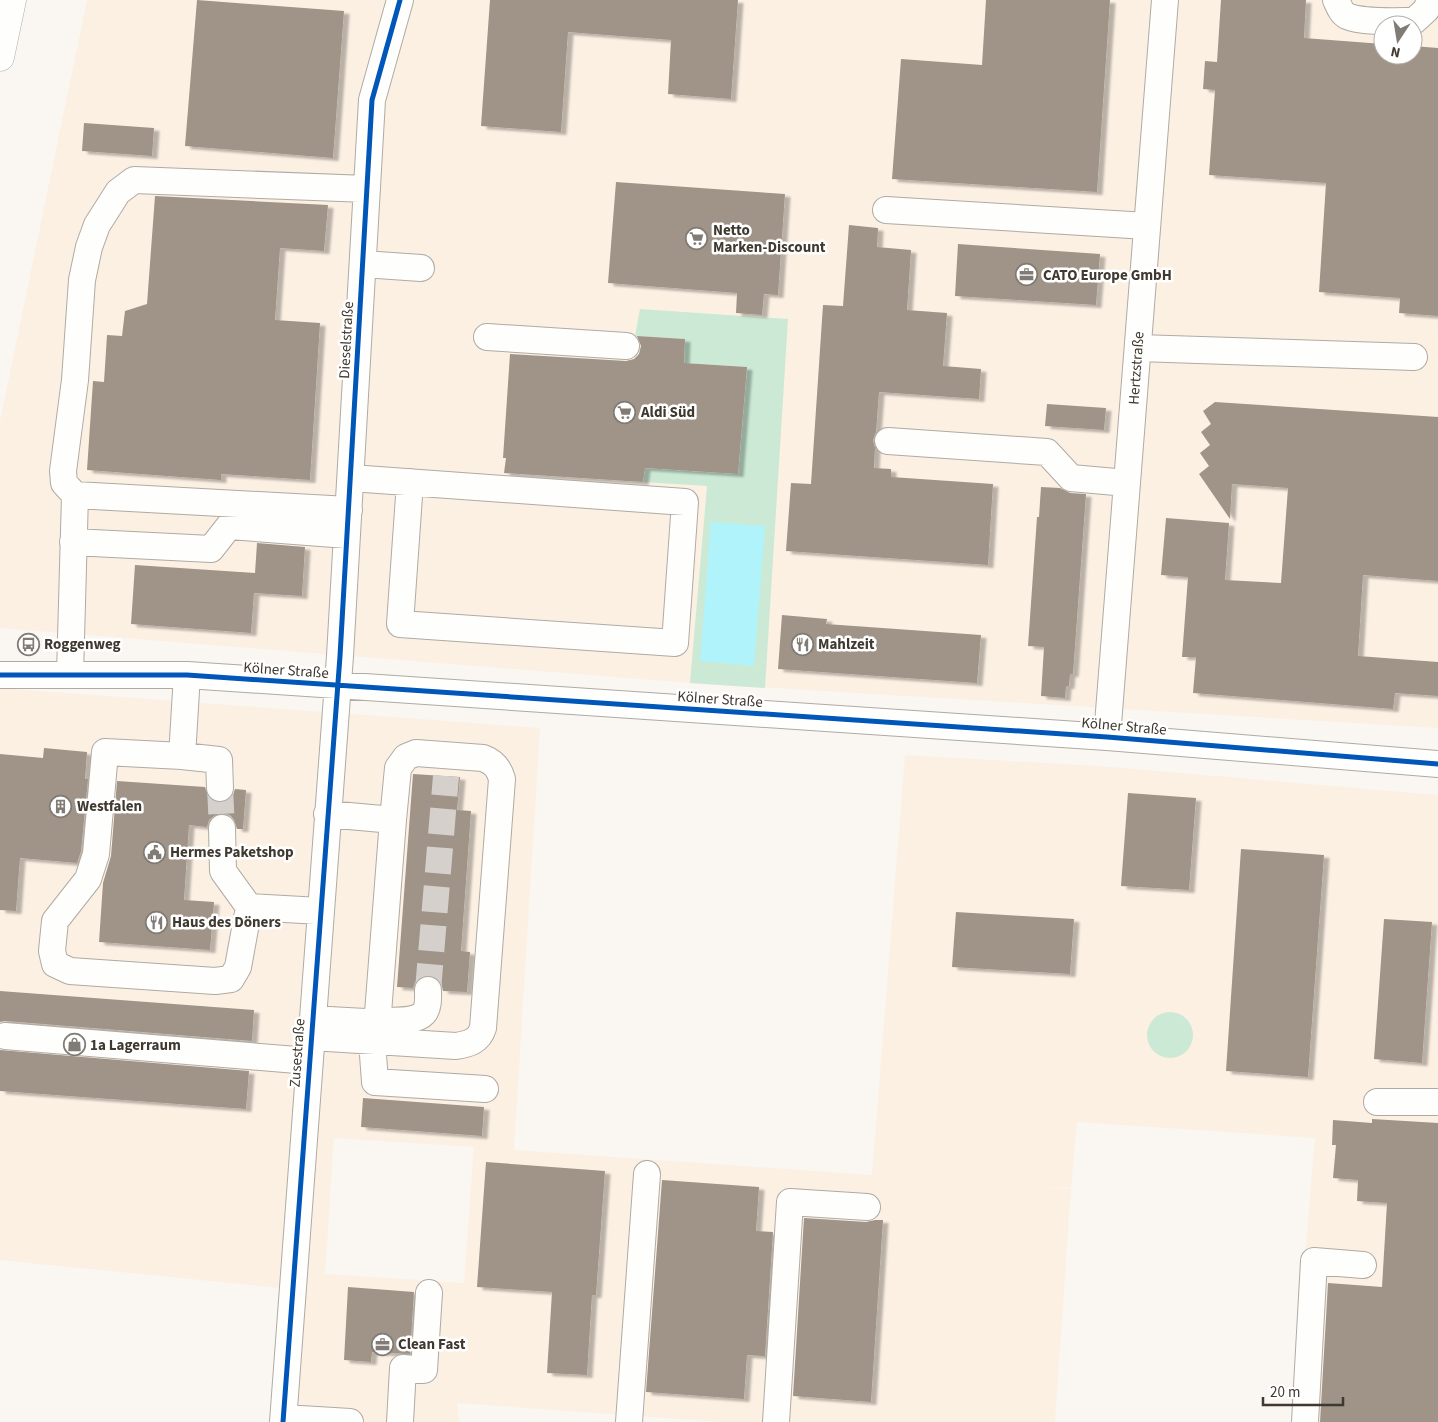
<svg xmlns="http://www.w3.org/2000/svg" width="1438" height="1422" font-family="'Source Sans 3',sans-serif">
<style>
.built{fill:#fcf0e3;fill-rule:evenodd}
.green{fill:#cbe9d5}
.water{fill:#b0f3fa}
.building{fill:#9f9487;filter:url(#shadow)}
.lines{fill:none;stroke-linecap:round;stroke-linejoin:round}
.minor-tunnel{stroke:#d5d0cb;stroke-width:26;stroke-dasharray:26 13;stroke-linecap:butt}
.minor-casing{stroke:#afaaa4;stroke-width:28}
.highway-casing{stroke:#afaaa4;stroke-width:29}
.minor{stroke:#fefefd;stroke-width:26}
.highway{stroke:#fefefd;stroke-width:28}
.cycleway-casing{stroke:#fff;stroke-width:8}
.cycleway{stroke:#0057b8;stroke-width:5}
.labels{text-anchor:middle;stroke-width:5;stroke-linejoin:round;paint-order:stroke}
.poi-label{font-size:15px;font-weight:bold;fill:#3f3930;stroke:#fff;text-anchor:start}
.street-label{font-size:15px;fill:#3f3930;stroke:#fff}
</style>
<defs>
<filter id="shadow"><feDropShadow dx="5.5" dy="3" stdDeviation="1" flood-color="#0004"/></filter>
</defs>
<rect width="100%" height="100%" fill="#faf6f2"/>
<path class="built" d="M 87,0 L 1438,0 L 1438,728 L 690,683 L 0,628 L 0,421 ZM 1383,25 L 1413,25 L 1413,55 L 1383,55 Z
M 0,688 L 540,728 L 514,1150 L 872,1175 L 905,755 L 1098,766 L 1438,795 L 1438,1422 L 1291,1422 L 1315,1138 L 1077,1122 L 1071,1188 L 1033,1186 L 1071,1189 L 1055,1422 L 721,1422 L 457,1403 L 459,1422 L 296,1422 L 280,1288 L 0,1260 ZM 334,1138 L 474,1147 L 464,1283 L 325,1274 Z"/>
<path class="green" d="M 640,309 L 788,319 L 765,688 L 690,683 L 707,486 L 643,482 L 645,468 L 738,474 L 747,367 L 684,363 L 685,339 L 635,336 Z
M1147 1035a23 23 0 1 1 46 0a23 23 0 1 1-46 0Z"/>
<path class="water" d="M 711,522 L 765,526 L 754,666 L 700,661 Z"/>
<path class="building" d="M 197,0 L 344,11 L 333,158 L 185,146 Z
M 490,0 L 738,0 L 731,99 L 668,94 L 671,40 L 568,32 L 561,132 L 481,126 Z
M 986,0 L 1110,0 L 1097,192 L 892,179 L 901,59 L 982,65 Z
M 1221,0 L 1306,0 L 1304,38 L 1383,44 L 1383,55 L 1413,55 L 1413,46 L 1438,48 L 1438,316 L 1399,313 L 1400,298 L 1319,292 L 1326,183 L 1209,175 L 1215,90 L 1203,89 L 1205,61 L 1217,62 Z
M 84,123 L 154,128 L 152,156 L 82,151 Z
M 616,182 L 785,194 L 778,295 L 764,294 L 762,315 L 736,313 L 737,293 L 608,283 Z
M 155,196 L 328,205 L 324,251 L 280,248 L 275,320 L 320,323 L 310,480 L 221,474 L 221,480 L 87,470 L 93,381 L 104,382 L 107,335 L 122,336 L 125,311 L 147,304 Z
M 849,225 L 878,228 L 877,247 L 911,250 L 907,310 L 947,313 L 943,366 L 981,369 L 979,399 L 879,392 L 876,432 L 873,440 L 875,448 L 874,468 L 891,469 L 891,477 L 993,484 L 988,565 L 786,551 L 791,483 L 811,484 L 823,305 L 843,306 Z
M 958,244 L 1100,254 L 1096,305 L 955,296 Z
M 637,336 L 685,339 L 684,363 L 747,367 L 738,474 L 645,468 L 643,482 L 504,473 L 506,458 L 503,458 L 510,354 L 626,361 L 634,359 L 639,354 L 641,346 Z
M 1215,402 L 1438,417 L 1438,581 L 1363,575 L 1358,656 L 1438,662 L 1438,696 L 1395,693 L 1393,709 L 1193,693 L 1196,657 L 1182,657 L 1188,577 L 1161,575 L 1166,518 L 1229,523 L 1225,580 L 1281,583 L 1288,488 L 1232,484 L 1230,519 L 1199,474 L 1209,466 L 1200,453 L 1210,445 L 1201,432 L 1211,424 L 1203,411 Z
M 1047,404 L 1106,408 L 1104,430 L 1045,426 Z
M 1041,487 L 1060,488 L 1070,493 L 1086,494 L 1073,674 L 1070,674 L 1069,686 L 1066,686 L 1065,698 L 1041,696 L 1044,647 L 1028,646 L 1037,517 L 1039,517 Z
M 257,543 L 305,547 L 302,596 L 254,593 L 251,633 L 131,624 L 135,565 L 255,573 Z
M 782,615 L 827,619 L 826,624 L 981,635 L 977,683 L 778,669 Z
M 44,748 L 87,752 L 85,779 L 88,779 L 81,851 L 77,863 L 20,858 L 16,911 L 0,910 L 0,754 L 43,758 Z
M 413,774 L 460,777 L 457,810 L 471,811 L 461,951 L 470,952 L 467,992 L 443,991 L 441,982 L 436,977 L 428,975 L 420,977 L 415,982 L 413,988 L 397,987 Z
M 117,781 L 205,787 L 208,796 L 213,801 L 220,803 L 228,800 L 233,795 L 235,789 L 246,790 L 243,829 L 237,829 L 234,820 L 230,815 L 222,813 L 214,816 L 209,820 L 207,827 L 189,825 L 184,900 L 214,902 L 210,950 L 99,942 L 103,883 L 111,856 Z
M 1128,793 L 1196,798 L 1189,890 L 1121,886 Z
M 1241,849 L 1324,855 L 1308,1077 L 1226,1071 Z
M 956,912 L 1074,919 L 1070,974 L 952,967 Z
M 1384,919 L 1432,922 L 1422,1063 L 1374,1059 Z
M 0,991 L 254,1010 L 252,1041 L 6,1021 L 0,1022 Z
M 0,1050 L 249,1071 L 246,1109 L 0,1091 Z
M 363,1098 L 484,1107 L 482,1136 L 361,1127 Z
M 1372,1119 L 1438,1123 L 1438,1422 L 1320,1422 L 1328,1283 L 1382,1287 L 1387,1203 L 1357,1201 L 1358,1180 L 1333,1178 L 1336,1145 L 1332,1145 L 1333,1120 L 1372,1123 Z
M 486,1162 L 605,1171 L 596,1295 L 592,1295 L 587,1375 L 547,1373 L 552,1292 L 477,1287 Z
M 662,1180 L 759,1187 L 756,1231 L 773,1232 L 765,1356 L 747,1355 L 744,1399 L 646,1392 Z
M 804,1218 L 866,1222 L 875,1220 L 883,1220 L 871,1402 L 793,1396 Z
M 348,1287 L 414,1292 L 410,1354 L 372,1352 L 371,1362 L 344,1360 Z"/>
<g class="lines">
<path class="minor-tunnel" d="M 220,788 L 222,828
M 428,990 L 446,776"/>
<defs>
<path id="minor" d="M 1336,0 C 1339,6 1341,13 1347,16 C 1362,23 1398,21 1414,21 L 1426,10 L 1430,0
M 886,210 L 1147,226
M 363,264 L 421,268
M 487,337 L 626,346
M 1138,348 L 1414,357
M 888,441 L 1047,452 L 1071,478 L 1127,483
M 351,478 L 685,502 L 675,643 L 400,624 L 410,482
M 349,510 L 75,495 L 64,483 L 63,471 L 75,380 L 82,280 L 89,247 L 97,225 L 118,192 L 134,180 L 367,189
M 73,542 L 211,549 L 229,526 L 347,535
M 0,675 L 187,675 L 1107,737 L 1438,764
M 70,675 L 75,495
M 187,675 L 182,756 L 105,752 L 96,854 L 88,879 L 55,921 L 52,951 L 55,964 L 70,971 L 215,981 L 231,979 L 238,967 L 249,907 L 320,911
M 1107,737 L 1165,0
M 182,756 L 219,760 L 220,788
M 222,828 L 223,871 L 249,907
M 428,990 C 428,997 429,1007 424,1013 C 414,1024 386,1020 373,1020 L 372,1041 L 375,1082 L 485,1089
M 329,1020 L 365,1022 L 373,1020 L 378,1013 L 393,820
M 5,1036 L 309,1061
M 311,1037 L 456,1046 C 469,1044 479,1041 483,1028 L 502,779 C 499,768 494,762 483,758 L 416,753 L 406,757 L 398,768 L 393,820 L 327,814
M 1377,1102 L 1438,1102
M 284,1418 L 350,1422
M 283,1422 L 340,656 L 372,100 L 400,0
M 400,1422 L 403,1368 L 424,1370 L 429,1293
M 629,1422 L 647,1174
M 776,1422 L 790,1202 L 867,1207
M 1305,1422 L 1314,1261 L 1363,1265"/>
<path id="highway" d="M 0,57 L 12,0"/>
</defs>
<use href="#minor" class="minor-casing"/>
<use href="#highway" class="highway-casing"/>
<use href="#minor" class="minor"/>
<use href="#highway" class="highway"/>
<defs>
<path id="cycleway" d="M 0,675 L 187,675 L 1107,737 L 1438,764
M 283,1422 L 340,656 L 372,100 L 400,0"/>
</defs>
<use href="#cycleway" class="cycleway-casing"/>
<use href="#cycleway" class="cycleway"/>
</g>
<defs>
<symbol id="supermarket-ring" viewBox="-11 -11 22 22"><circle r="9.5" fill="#fff" stroke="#807b74" stroke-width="1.5"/><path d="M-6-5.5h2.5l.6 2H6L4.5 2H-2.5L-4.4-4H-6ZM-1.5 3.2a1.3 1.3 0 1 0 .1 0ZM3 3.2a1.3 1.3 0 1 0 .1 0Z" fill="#807b74"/></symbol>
<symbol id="office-ring" viewBox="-11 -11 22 22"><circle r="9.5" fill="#fff" stroke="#807b74" stroke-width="1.5"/><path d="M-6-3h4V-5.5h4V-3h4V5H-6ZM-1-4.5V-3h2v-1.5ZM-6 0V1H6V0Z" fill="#807b74"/></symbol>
<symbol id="bus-ring" viewBox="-11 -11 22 22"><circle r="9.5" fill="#fff" stroke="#807b74" stroke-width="1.5"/><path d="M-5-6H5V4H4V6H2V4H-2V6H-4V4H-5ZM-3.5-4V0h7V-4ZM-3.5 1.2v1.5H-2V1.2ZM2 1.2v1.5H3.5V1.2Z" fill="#807b74"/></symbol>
<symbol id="restaurant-ring" viewBox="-11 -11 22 22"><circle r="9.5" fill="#fff" stroke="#807b74" stroke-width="1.5"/><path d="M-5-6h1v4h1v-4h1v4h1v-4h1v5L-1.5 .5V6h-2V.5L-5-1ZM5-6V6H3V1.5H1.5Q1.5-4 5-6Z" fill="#807b74"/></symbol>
<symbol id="building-ring" viewBox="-11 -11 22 22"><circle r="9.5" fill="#fff" stroke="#807b74" stroke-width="1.5"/><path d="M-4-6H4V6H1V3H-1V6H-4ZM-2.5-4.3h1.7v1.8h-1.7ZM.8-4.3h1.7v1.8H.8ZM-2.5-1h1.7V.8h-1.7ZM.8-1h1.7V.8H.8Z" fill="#807b74"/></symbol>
<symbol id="civic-ring" viewBox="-11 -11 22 22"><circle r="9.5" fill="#fff" stroke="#807b74" stroke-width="1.5"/><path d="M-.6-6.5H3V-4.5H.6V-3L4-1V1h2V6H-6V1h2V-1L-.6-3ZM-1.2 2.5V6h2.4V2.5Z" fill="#807b74"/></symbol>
<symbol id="shop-ring" viewBox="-11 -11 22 22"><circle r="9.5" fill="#fff" stroke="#807b74" stroke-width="1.5"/><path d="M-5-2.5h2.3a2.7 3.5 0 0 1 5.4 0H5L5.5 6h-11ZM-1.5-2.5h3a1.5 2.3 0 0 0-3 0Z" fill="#807b74"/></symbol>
</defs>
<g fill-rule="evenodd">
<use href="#supermarket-ring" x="684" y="226" width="25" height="25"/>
<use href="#office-ring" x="1014" y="262" width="25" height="25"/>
<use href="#supermarket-ring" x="612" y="400" width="25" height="25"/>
<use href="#bus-ring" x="16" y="632" width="25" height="25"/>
<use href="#restaurant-ring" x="790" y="632" width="25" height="25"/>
<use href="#building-ring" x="48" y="794" width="25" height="25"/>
<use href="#civic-ring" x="142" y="840" width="25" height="25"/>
<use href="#restaurant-ring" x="144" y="910" width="25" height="25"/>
<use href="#shop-ring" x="62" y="1032" width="25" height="25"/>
<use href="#office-ring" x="370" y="1332" width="25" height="25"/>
</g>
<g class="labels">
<g class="poi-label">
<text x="713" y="235">Netto<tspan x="713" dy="17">Marken-Discount</tspan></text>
<text x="1043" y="280">CATO Europe GmbH</text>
<text x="641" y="417">Aldi Süd</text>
<text x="44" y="649">Roggenweg</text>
<text x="818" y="649">Mahlzeit</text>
<text x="77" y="811">Westfalen</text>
<text x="170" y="857">Hermes Paketshop</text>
<text x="172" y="927">Haus des Döners</text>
<text x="90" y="1050">1a Lagerraum</text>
<text x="398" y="1349">Clean Fast</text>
</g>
<g class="street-label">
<text transform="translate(346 340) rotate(-87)" y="5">Dieselstraße</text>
<text transform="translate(1136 368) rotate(-86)" y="5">Hertzstraße</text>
<text transform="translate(286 670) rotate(4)" y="5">Kölner Straße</text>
<text transform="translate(720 699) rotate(4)" y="5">Kölner Straße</text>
<text transform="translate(1124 726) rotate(5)" y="5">Kölner Straße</text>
<text transform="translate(297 1053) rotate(-86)" y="5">Zusestraße</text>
</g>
</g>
<g transform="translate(1398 40) rotate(192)"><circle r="24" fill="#ffffff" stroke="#b2b0ac"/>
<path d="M0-4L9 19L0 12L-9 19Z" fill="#807b74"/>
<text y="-8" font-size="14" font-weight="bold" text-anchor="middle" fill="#3f3930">N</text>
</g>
<path d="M1263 1397v8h80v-8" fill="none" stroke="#3f3930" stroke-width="2.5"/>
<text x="1270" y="1397" font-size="15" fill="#3f3930" stroke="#ffffff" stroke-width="4" paint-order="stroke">20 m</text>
</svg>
